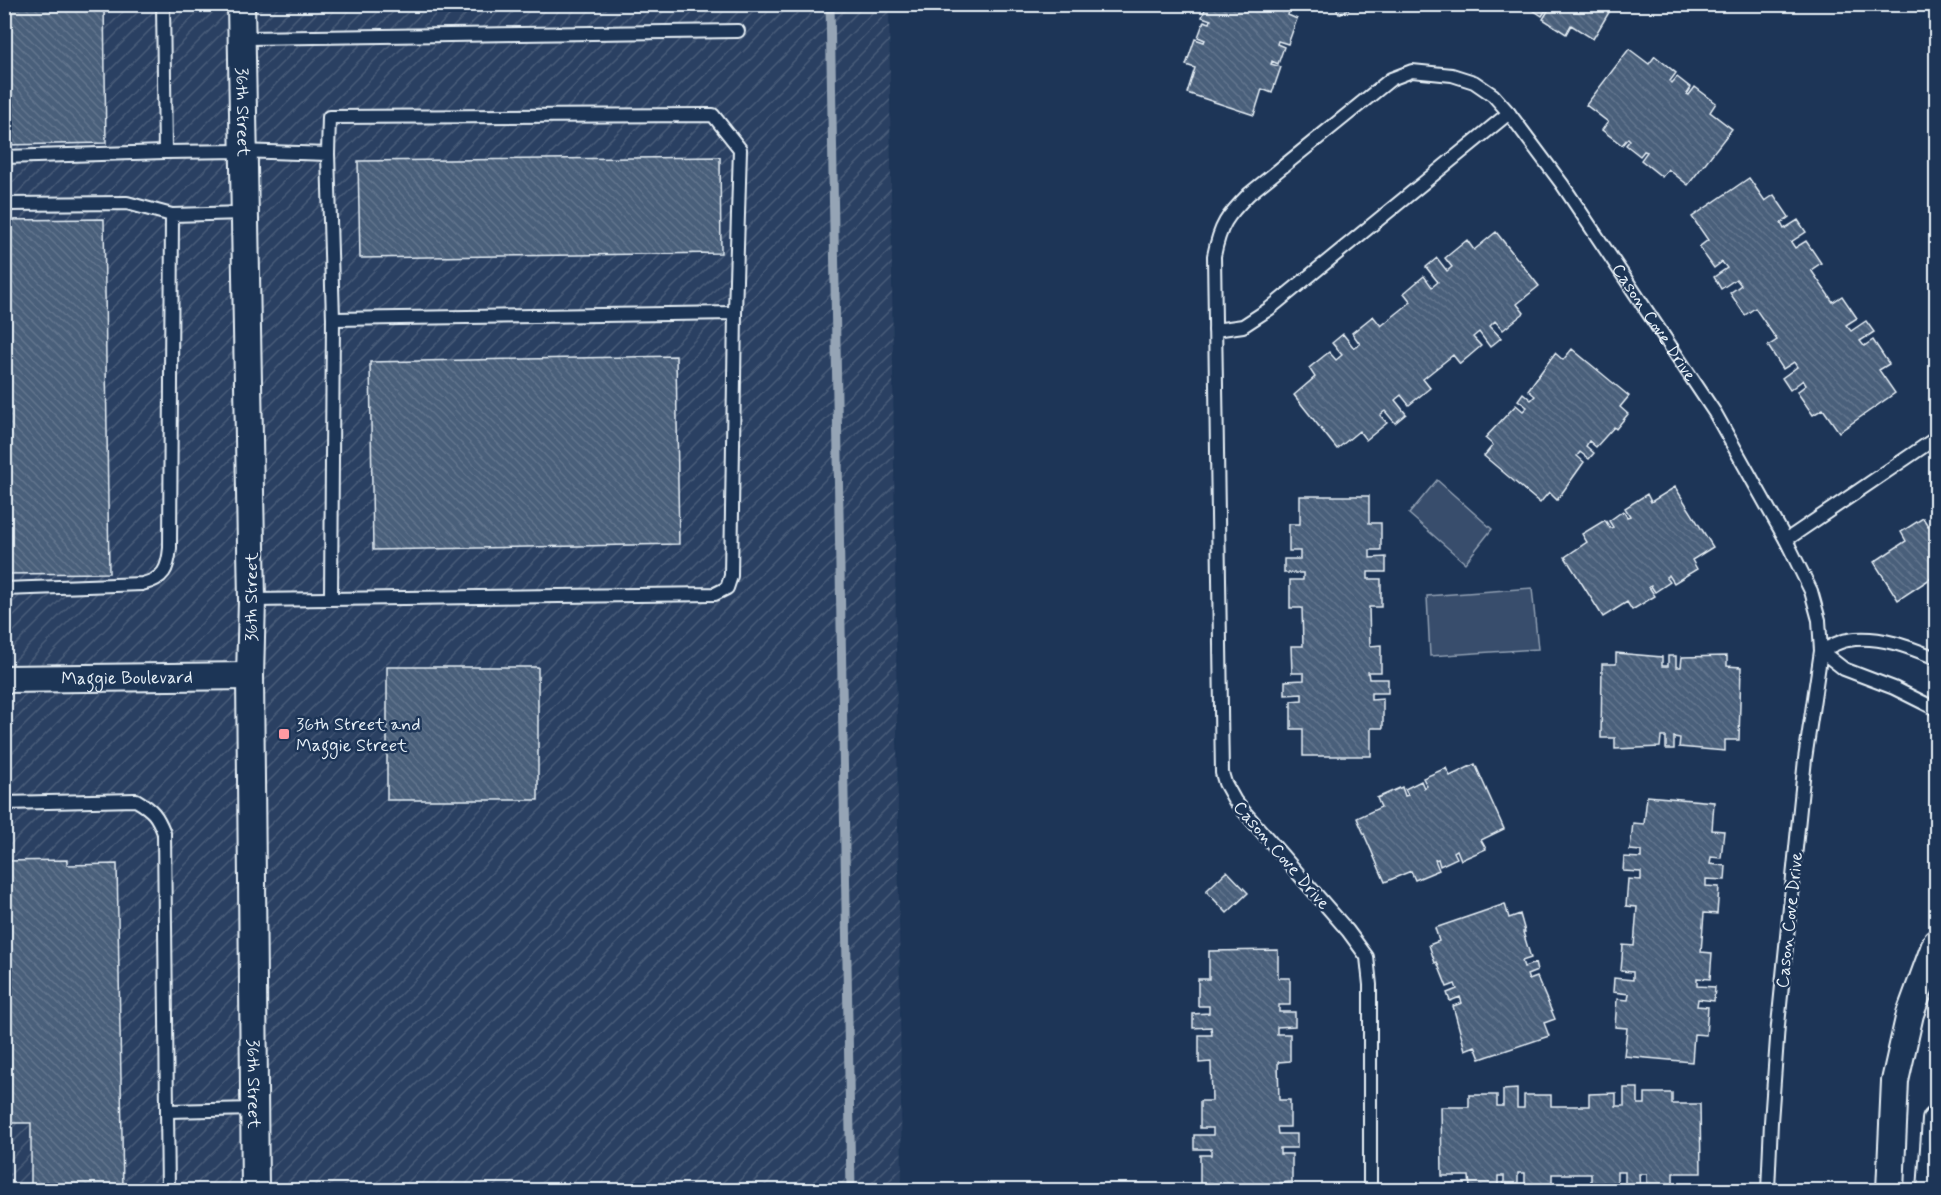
<svg xmlns="http://www.w3.org/2000/svg" width="1941" height="1195" font-family="Mynerve,sans-serif">
<style>
.industrial{fill:url(#industrial-furrows)}
.park{fill:#374d6c;stroke:#909fb2;stroke-width:1.5}
.lines{fill:none;stroke-linecap:round;stroke-linejoin:round}
.stream{stroke:#95a4b5;stroke-width:9}
.building{fill:url(#building-back-hatch);stroke:#e8f1f8;stroke-width:1.5}
.lane-casing{stroke:#e8f1f8;stroke-width:16}
.street-casing{stroke:#e8f1f8;stroke-width:30}
.lane{stroke:#1d3557;stroke-width:12}
.street{stroke:#1d3557;stroke-width:26}
.poi-dot{fill:#ff9aa2;stroke:#1d3557;stroke-width:2}
.labels{text-anchor:middle;stroke-width:5;stroke-linejoin:round;paint-order:stroke}
.street-label{font-size:18px;fill:#e8f1f8;stroke:#1d3557}
.poi-label{font-size:18px;fill:#e8f1f8;stroke:#1d3557;text-anchor:start}
</style>
<defs>
<pattern id="industrial-furrows" width="10" height="10" patternUnits="userSpaceOnUse" patternTransform="scale(1.5)"><rect width="10" height="10" fill="#2a4162"/><path d="M-1 1l2-2M0 10L10 0M9 11l2-2" fill="none" stroke="#495d79"/></pattern>
<pattern id="building-back-hatch" width="6" height="6" patternUnits="userSpaceOnUse" patternTransform="scale(1.5)"><rect width="6" height="6" fill="#495e7a"/><path d="M-1 5l2 2M0 0l6 6M5-1l2 2" fill="none" stroke="#63768e"/></pattern>
</defs>
<rect width="100%" height="100%" fill="#1d3557"/>
<filter id="ink" filterUnits="userSpaceOnUse"><feTurbulence type="fractalNoise" baseFrequency=".0167" numOctaves="2"/><feDisplacementMap in="SourceGraphic" scale="12" xChannelSelector="R" yChannelSelector="G"/><feConvolveMatrix kernelMatrix="1 2 1 2 8 2 1 2 1" color-interpolation-filters="sRGB"/></filter>
<g filter="url(#ink)">
<path class="industrial" d="M 5,5 L 889,5 L 902,1190 L 5,1190 Z"/>
<path class="park" d="M 1437,480 L 1492,529 L 1465,563 L 1409,514 Z
M 1532,588 L 1538,649 L 1430,656 L 1427,596 Z"/>
<g class="lines">
<path class="stream" d="M 830,4 L 851,1190"/>
</g>
<path class="building" d="M 4,4 L 104,4 L 106,143 L 4,145 Z
M 1207,4 L 1291,4 L 1288,15 L 1297,19 L 1288,44 L 1278,41 L 1277,44 L 1284,47 L 1278,64 L 1272,61 L 1271,64 L 1281,67 L 1272,93 L 1262,89 L 1254,115 L 1187,93 L 1195,68 L 1186,65 L 1195,39 L 1204,42 L 1205,40 L 1198,37 L 1204,21 L 1210,23 L 1211,20 L 1202,17 Z
M 1334,4 L 1358,4 L 1339,14 Z
M 1365,4 L 1382,4 L 1368,11 Z
M 1528,4 L 1614,4 L 1593,39 L 1571,25 L 1566,34 L 1543,19 L 1548,11 L 1546,10 L 1542,16 L 1527,6 Z
M 1629,49 L 1649,64 L 1655,56 L 1676,73 L 1670,81 L 1672,83 L 1677,77 L 1691,88 L 1687,94 L 1689,95 L 1695,87 L 1716,103 L 1710,112 L 1732,129 L 1688,185 L 1668,169 L 1662,177 L 1641,160 L 1647,152 L 1644,151 L 1640,156 L 1626,145 L 1630,140 L 1628,138 L 1622,145 L 1602,130 L 1608,122 L 1586,105 Z
M 720,157 L 721,253 L 360,258 L 358,161 Z
M 1749,178 L 1765,201 L 1774,195 L 1789,217 L 1781,223 L 1784,229 L 1798,220 L 1806,232 L 1791,242 L 1795,248 L 1806,241 L 1821,263 L 1811,270 L 1833,302 L 1842,296 L 1857,318 L 1846,325 L 1851,331 L 1866,321 L 1874,332 L 1860,341 L 1864,346 L 1873,340 L 1889,364 L 1879,370 L 1895,393 L 1839,432 L 1823,409 L 1813,415 L 1797,392 L 1806,385 L 1803,380 L 1790,390 L 1782,378 L 1797,367 L 1794,362 L 1783,369 L 1768,346 L 1777,340 L 1755,308 L 1745,315 L 1730,293 L 1741,285 L 1736,279 L 1721,289 L 1714,277 L 1727,268 L 1722,262 L 1714,268 L 1699,247 L 1708,240 L 1692,217 Z
M 104,219 L 109,573 L 4,574 L 4,220 Z
M 1496,232 L 1539,286 L 1517,304 L 1524,313 L 1503,330 L 1495,321 L 1490,326 L 1501,338 L 1490,347 L 1479,332 L 1473,337 L 1481,346 L 1460,364 L 1453,355 L 1423,379 L 1430,388 L 1409,405 L 1401,395 L 1395,400 L 1406,414 L 1395,423 L 1385,411 L 1380,415 L 1387,423 L 1366,440 L 1359,431 L 1337,449 L 1294,395 L 1315,377 L 1309,368 L 1329,352 L 1336,360 L 1342,355 L 1332,343 L 1343,334 L 1354,348 L 1360,344 L 1352,333 L 1373,316 L 1381,326 L 1411,302 L 1404,293 L 1424,276 L 1432,287 L 1438,282 L 1426,267 L 1437,258 L 1447,271 L 1452,267 L 1445,258 L 1467,240 L 1474,250 Z
M 1572,349 L 1629,396 L 1620,407 L 1628,414 L 1616,429 L 1614,427 L 1596,447 L 1589,441 L 1586,446 L 1594,453 L 1589,459 L 1580,452 L 1577,456 L 1584,462 L 1557,500 L 1549,492 L 1540,503 L 1484,456 L 1493,445 L 1485,438 L 1516,405 L 1523,411 L 1527,407 L 1518,400 L 1523,393 L 1531,400 L 1535,396 L 1528,390 L 1555,353 L 1563,360 Z
M 676,356 L 679,544 L 373,550 L 370,362 Z
M 1675,487 L 1713,547 L 1692,560 L 1697,569 L 1674,583 L 1669,575 L 1666,577 L 1670,582 L 1655,592 L 1651,586 L 1649,587 L 1655,596 L 1632,610 L 1627,602 L 1603,617 L 1565,557 L 1587,542 L 1582,534 L 1605,520 L 1610,528 L 1613,527 L 1609,521 L 1623,511 L 1627,517 L 1630,516 L 1625,508 L 1647,494 L 1651,502 Z
M 1300,496 L 1369,496 L 1369,523 L 1381,523 L 1381,550 L 1370,550 L 1370,558 L 1386,557 L 1386,572 L 1368,572 L 1368,579 L 1381,579 L 1381,607 L 1369,607 L 1370,646 L 1381,645 L 1381,672 L 1368,672 L 1369,679 L 1388,679 L 1388,693 L 1371,693 L 1371,700 L 1383,699 L 1383,728 L 1371,728 L 1371,756 L 1303,756 L 1303,729 L 1291,729 L 1291,701 L 1302,700 L 1302,694 L 1285,695 L 1285,681 L 1304,680 L 1304,673 L 1292,673 L 1291,646 L 1303,646 L 1302,608 L 1290,608 L 1290,580 L 1303,580 L 1303,573 L 1284,573 L 1284,559 L 1300,559 L 1300,551 L 1289,551 L 1289,524 L 1300,524 Z
M 1923,518 L 1928,526 L 1936,521 L 1936,575 L 1898,600 L 1874,562 L 1906,541 L 1901,532 Z
M 1616,653 L 1662,657 L 1662,666 L 1668,666 L 1668,656 L 1676,656 L 1676,667 L 1681,667 L 1682,657 L 1727,656 L 1727,666 L 1741,667 L 1739,740 L 1725,740 L 1725,751 L 1679,747 L 1680,738 L 1674,737 L 1674,749 L 1666,749 L 1666,737 L 1661,737 L 1660,747 L 1615,749 L 1615,738 L 1601,738 L 1602,664 L 1616,664 Z
M 387,667 L 538,667 L 538,800 L 387,800 Z
M 1475,764 L 1504,829 L 1481,840 L 1486,849 L 1461,860 L 1457,850 L 1454,852 L 1457,858 L 1440,866 L 1438,859 L 1435,860 L 1439,870 L 1415,880 L 1411,871 L 1385,882 L 1357,818 L 1381,807 L 1377,798 L 1402,787 L 1405,796 L 1408,795 L 1405,789 L 1421,781 L 1424,788 L 1427,786 L 1423,778 L 1446,768 L 1450,776 Z
M 1647,796 L 1714,802 L 1712,830 L 1724,831 L 1721,858 L 1711,857 L 1710,864 L 1726,866 L 1725,880 L 1706,879 L 1706,886 L 1719,887 L 1717,914 L 1704,913 L 1701,952 L 1712,953 L 1710,979 L 1697,978 L 1697,986 L 1715,987 L 1714,1001 L 1698,999 L 1697,1006 L 1708,1007 L 1706,1035 L 1694,1034 L 1692,1062 L 1624,1056 L 1627,1028 L 1615,1027 L 1617,999 L 1628,1000 L 1629,994 L 1613,992 L 1614,978 L 1633,980 L 1633,972 L 1621,971 L 1623,945 L 1634,946 L 1637,907 L 1626,906 L 1628,879 L 1641,880 L 1641,872 L 1623,871 L 1624,857 L 1641,858 L 1641,851 L 1630,850 L 1633,823 L 1644,824 Z
M 67,860 L 67,865 L 117,864 L 123,1190 L 31,1190 L 31,1123 L 4,1123 L 4,861 Z
M 1227,871 L 1248,893 L 1227,913 L 1206,891 Z
M 1505,904 L 1509,918 L 1520,914 L 1525,932 L 1523,932 L 1531,958 L 1522,961 L 1524,967 L 1535,963 L 1537,971 L 1527,975 L 1529,980 L 1537,977 L 1555,1019 L 1544,1023 L 1549,1036 L 1480,1059 L 1475,1046 L 1465,1050 L 1453,1006 L 1462,1003 L 1460,997 L 1450,1001 L 1447,993 L 1457,989 L 1455,984 L 1447,987 L 1437,962 L 1435,963 L 1429,945 L 1439,941 L 1435,928 Z
M 1278,950 L 1278,978 L 1290,978 L 1290,1005 L 1279,1005 L 1279,1012 L 1295,1012 L 1295,1026 L 1277,1027 L 1277,1034 L 1290,1034 L 1290,1061 L 1278,1062 L 1279,1100 L 1290,1100 L 1290,1127 L 1277,1127 L 1278,1134 L 1297,1134 L 1297,1148 L 1280,1148 L 1280,1154 L 1292,1154 L 1292,1182 L 1280,1183 L 1280,1190 L 1212,1190 L 1212,1183 L 1200,1184 L 1200,1155 L 1211,1155 L 1211,1149 L 1194,1149 L 1194,1135 L 1213,1135 L 1213,1128 L 1200,1128 L 1200,1101 L 1212,1101 L 1211,1062 L 1199,1063 L 1199,1035 L 1212,1035 L 1211,1027 L 1193,1028 L 1193,1014 L 1209,1013 L 1209,1006 L 1198,1006 L 1198,979 L 1209,979 L 1209,951 Z
M 1624,1088 L 1638,1088 L 1638,1104 L 1645,1104 L 1645,1093 L 1672,1093 L 1672,1104 L 1700,1104 L 1701,1173 L 1673,1173 L 1673,1185 L 1647,1185 L 1647,1174 L 1639,1174 L 1640,1190 L 1625,1190 L 1625,1172 L 1617,1172 L 1617,1185 L 1591,1186 L 1591,1174 L 1552,1174 L 1552,1185 L 1525,1186 L 1525,1173 L 1518,1173 L 1518,1190 L 1504,1190 L 1504,1176 L 1498,1176 L 1498,1187 L 1470,1188 L 1469,1176 L 1442,1176 L 1441,1107 L 1469,1107 L 1469,1095 L 1497,1095 L 1497,1106 L 1503,1106 L 1503,1090 L 1517,1089 L 1517,1108 L 1524,1108 L 1524,1095 L 1551,1095 L 1551,1106 L 1589,1106 L 1589,1094 L 1616,1093 L 1616,1106 L 1624,1106 Z"/>
<g class="lines">
<defs>
<g id="lane">
<path d="M 242,38 L 738,31"/>
<path d="M 165,152 L 243,151 L 328,154 L 333,319 L 331,598"/>
<path d="M 328,154 L 329,117 L 713,115 L 740,149 L 735,313"/>
<path d="M 4,157 L 165,152 L 163,4"/>
<path d="M 4,204 L 127,203 L 172,215"/>
<path d="M 1215,330 L 1243,326 L 1269,309 L 1509,113"/>
<path d="M 1786,540 L 1936,438"/>
<path d="M 4,589 L 142,584 C 164,579 168,569 170,548 L 172,215 L 244,213"/>
<path d="M 252,600 L 715,594 L 727,588 L 731,576 L 735,313 L 333,319"/>
<path d="M 1936,658 C 1909,647 1879,635 1848,640 C 1839,641 1830,647 1821,651 L 1844,669 L 1894,688 L 1936,709"/>
<path d="M 4,803 L 136,800 C 153,810 157,815 164,833 L 167,1111 L 255,1109"/>
<path d="M 167,1111 L 168,1190"/>
<path id="s1" d="M 1370,1190 L 1370,985 L 1367,957 L 1348,931 L 1235,801 L 1225,783 L 1222,773 L 1214,256 C 1220,225 1227,216 1249,194 L 1391,79 L 1412,71 L 1452,75 L 1474,82 L 1493,95 L 1509,113 L 1562,184 L 1715,413 L 1786,540 L 1811,591 L 1819,620 L 1821,651 L 1805,759 L 1778,1025 L 1771,1122 L 1768,1190"/>
</g>
<g id="street">
<path id="s2" d="M 241,4 L 252,600 L 250,676 L 255,1190"/>
<path id="s3" d="M 4,679 L 250,676"/>
<path d="M 1890,1190 L 1895,1081 L 1910,1014 L 1936,943"/>
<path d="M 1931,1190 L 1936,1120"/>
</g>
</defs>
<use href="#lane" class="lane-casing"/>
<use href="#street" class="street-casing"/>
<use href="#lane" class="lane"/>
<use href="#street" class="street"/>
</g>
</g>
<rect class="poi-dot" x="278" y="728" width="12" height="12" rx="3"/>
<g class="labels">
<g class="street-label">
<text dy="6" stroke="none"><textPath href="#s2" startOffset="108">36th Street</textPath></text>
<text dy="6" stroke="none"><textPath href="#s1" startOffset="1629">Cason Cove Drive</textPath></text>
<text transform="translate(251 597) rotate(-90)" y="6">36th Street</text>
<text dy="6" stroke="none"><textPath href="#s3" startOffset="123">Maggie Boulevard</textPath></text>
<text transform="translate(1282 855) rotate(49)" y="6">Cason Cove Drive</text>
<text transform="translate(1789 920) rotate(-84)" y="6">Cason Cove Drive</text>
<text dy="6" stroke="none"><textPath href="#s2" startOffset="1080">36th Street</textPath></text>
</g>
<g class="poi-label">
<text x="296" y="730">36th Street and<tspan x="296" dy="21">Maggie Street</tspan></text>
</g>
</g>
<rect width="1941" height="1195" fill="none" stroke="#1d3557" stroke-width="24"/>
<rect x="12" y="12" width="1917" height="1171" fill="none" stroke="#e8f1f8" stroke-width="2" filter="url(#ink)"/>
</svg>
